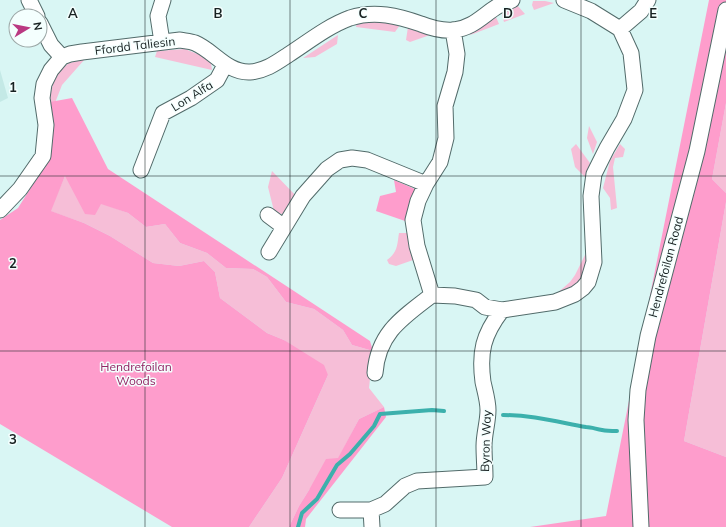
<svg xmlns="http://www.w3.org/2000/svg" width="726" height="527" font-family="Mulish,sans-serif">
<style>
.built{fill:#c4e9e6}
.green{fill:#f6bed7}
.forest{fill:#fe9dcc}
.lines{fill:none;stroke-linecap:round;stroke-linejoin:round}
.stream{stroke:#3cb0ac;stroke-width:4}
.street-casing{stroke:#526b6a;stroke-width:17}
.street{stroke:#fff;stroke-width:15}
.grid{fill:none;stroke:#182222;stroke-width:1;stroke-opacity:0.55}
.labels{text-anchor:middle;stroke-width:3;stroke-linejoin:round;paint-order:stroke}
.street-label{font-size:12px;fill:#182222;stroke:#f4fffe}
.park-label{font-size:12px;fill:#922564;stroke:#f4fffe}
.grid-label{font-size:13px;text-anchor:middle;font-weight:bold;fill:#182222;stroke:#f4fffe;stroke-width:3;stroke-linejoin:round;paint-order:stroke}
</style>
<rect width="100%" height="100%" fill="#d9f6f4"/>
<path class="built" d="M 0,70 L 8,98 L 0,102 Z"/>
<path class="green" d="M 533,1 L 545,1 L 554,3 L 534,10 L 532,5 Z
M 517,5 L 525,14 L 504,22 L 502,15 L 503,12 Z
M 496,17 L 499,24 L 473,34 L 469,35 Z
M 374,20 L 400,25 L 395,32 L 356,27 L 357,23 Z
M 408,27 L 430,35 L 410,42 L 406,40 Z
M 338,35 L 337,44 L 315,57 L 303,58 Z
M 185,49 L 200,55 L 211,63 L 212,70 L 155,57 L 157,51 Z
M 85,59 L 62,85 L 55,103 L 50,105 L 50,97 L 55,74 L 69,63 Z
M 726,103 L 726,193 L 712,179 Z
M 589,126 L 597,142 L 593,154 L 587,138 Z
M 576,144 L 590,163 L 586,178 L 575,167 L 571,149 Z
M 620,144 L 625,149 L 623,157 L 615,158 L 613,167 L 617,208 L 611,210 L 610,198 L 603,188 L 610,161 Z
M 272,171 L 298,198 L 284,215 L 274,211 L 268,187 Z
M 65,176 L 101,203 L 128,213 L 146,227 L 165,224 L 180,243 L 207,253 L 226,268 L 253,269 L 267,277 L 286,302 L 314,309 L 343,330 L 352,345 L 373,351 L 369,388 L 384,407 L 359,419 L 338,459 L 309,490 L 299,506 L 289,527 L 249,527 L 282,478 L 328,375 L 284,340 L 267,333 L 220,298 L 215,272 L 204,261 L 179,266 L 153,263 L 110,236 L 84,223 L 50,211 Z
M 726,202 L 726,457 L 684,441 Z
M 399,233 L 410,233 L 416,259 L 396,266 L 389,264 L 387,260 C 398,252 397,245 399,233 Z
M 588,249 L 589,250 L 583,277 L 570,292 L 555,295 L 570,282 L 575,275 Z"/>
<path class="forest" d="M 709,0 L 726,0 L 726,103 L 712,179 L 726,193 L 726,202 L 684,441 L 726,457 L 726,527 L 530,527 L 606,516 Z
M 72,98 L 108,169 L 370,341 L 373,351 L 352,345 L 343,330 L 314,309 L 286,302 L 267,277 L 253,269 L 226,268 L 207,253 L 180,243 L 165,224 L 146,227 L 128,213 L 101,204 L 95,215 L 85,214 L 65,176 L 51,211 L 84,223 L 110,236 L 153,263 L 179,266 L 204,261 L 215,272 L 220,298 L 267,333 L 284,340 L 324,365 L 328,375 L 282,478 L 249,527 L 172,527 L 0,424 L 0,220 L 18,208 L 49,159 L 50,102 Z
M 394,180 L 415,189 L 408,222 L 376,211 L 380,196 L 396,192 Z
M 384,407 L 386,417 L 306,519 L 305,527 L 289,527 L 299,506 L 309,490 L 326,459 L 338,458 L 359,419 Z"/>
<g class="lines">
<path class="stream" d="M 503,415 C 532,415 558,422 586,427 C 591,427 596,429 602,430 C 607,431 612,431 617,431
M 298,527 L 302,513 L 317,499 L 337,465 L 350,454 L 374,426 L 380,414 L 432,410 L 444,411"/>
<defs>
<path id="street" d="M 29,0 L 37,16
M 40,23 L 51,45 L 62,57
M 620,29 L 641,11 L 648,0
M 162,42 L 158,16 L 163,0
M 141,170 L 163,113 L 191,98 L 217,80 L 225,65
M 0,210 L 20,189 L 43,156 L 46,125 L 42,98 L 44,84 L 51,70 L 62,57 L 70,54 L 82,52 L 180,40 C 184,41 190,41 195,43 C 214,51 227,73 250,72 C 265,71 276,63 288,55 C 308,42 328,26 350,18 C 375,10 398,16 421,24 C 431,28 443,31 454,30 C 473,28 483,15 498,6 C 503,4 508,2 512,0
M 268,215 L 284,227
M 269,252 L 303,196 L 327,169 L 340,160 L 352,158 L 367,160 L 426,184
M 432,295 L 417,246 L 413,220 L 418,201 L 426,184 L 440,162 L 446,138 L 445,106 L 455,72 L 457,54 L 453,30
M 375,373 C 378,333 402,318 432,295 L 455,296 L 476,300 L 485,307 L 502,310 L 555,302 L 575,294 L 583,288 L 588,282 L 594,262 L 591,196 L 594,174 L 607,148 L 624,119 L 635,90 L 631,53 L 620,29 L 591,11 L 564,0
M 340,510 L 371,510 L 372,527
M 371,510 L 385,504 L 405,486 L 417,481 L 485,477 C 485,467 484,457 484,446 C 484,434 488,422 488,410 C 488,401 485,391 483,382 C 479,352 483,335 502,310
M 641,527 L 636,420 L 638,390 L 648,336 L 697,151 L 726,10"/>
</defs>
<use href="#street" class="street-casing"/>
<use href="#street" class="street"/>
</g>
<path class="grid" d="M 145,0 L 145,527M 290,0 L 290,527M 436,0 L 436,527M 581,0 L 581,527M 0,176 L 726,176M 0,351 L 726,351"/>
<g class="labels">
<g class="street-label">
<text transform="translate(135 46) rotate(-7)" y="4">Ffordd Taliesin</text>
<text transform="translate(192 96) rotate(-32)" y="4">Lon Alfa</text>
<text transform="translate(666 267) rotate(-75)" y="4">Hendrefoilan Road</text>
<text transform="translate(486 441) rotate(-88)" y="4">Byron Way</text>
</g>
<g class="park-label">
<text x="136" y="371">Hendrefoilan<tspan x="136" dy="14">Woods</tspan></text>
</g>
</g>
<g class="grid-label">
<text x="73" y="18">A</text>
<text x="218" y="18">B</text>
<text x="363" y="18">C</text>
<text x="508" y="18">D</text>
<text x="653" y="18">E</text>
<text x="13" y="92">1</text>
<text x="13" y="268">2</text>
<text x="13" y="444">3</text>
</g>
<g transform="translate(28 28) rotate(80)"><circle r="19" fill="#f4fffe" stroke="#9ca7a6"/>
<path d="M0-3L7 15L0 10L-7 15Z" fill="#ba3982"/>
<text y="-6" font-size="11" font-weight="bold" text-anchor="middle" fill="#182222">N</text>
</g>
</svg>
